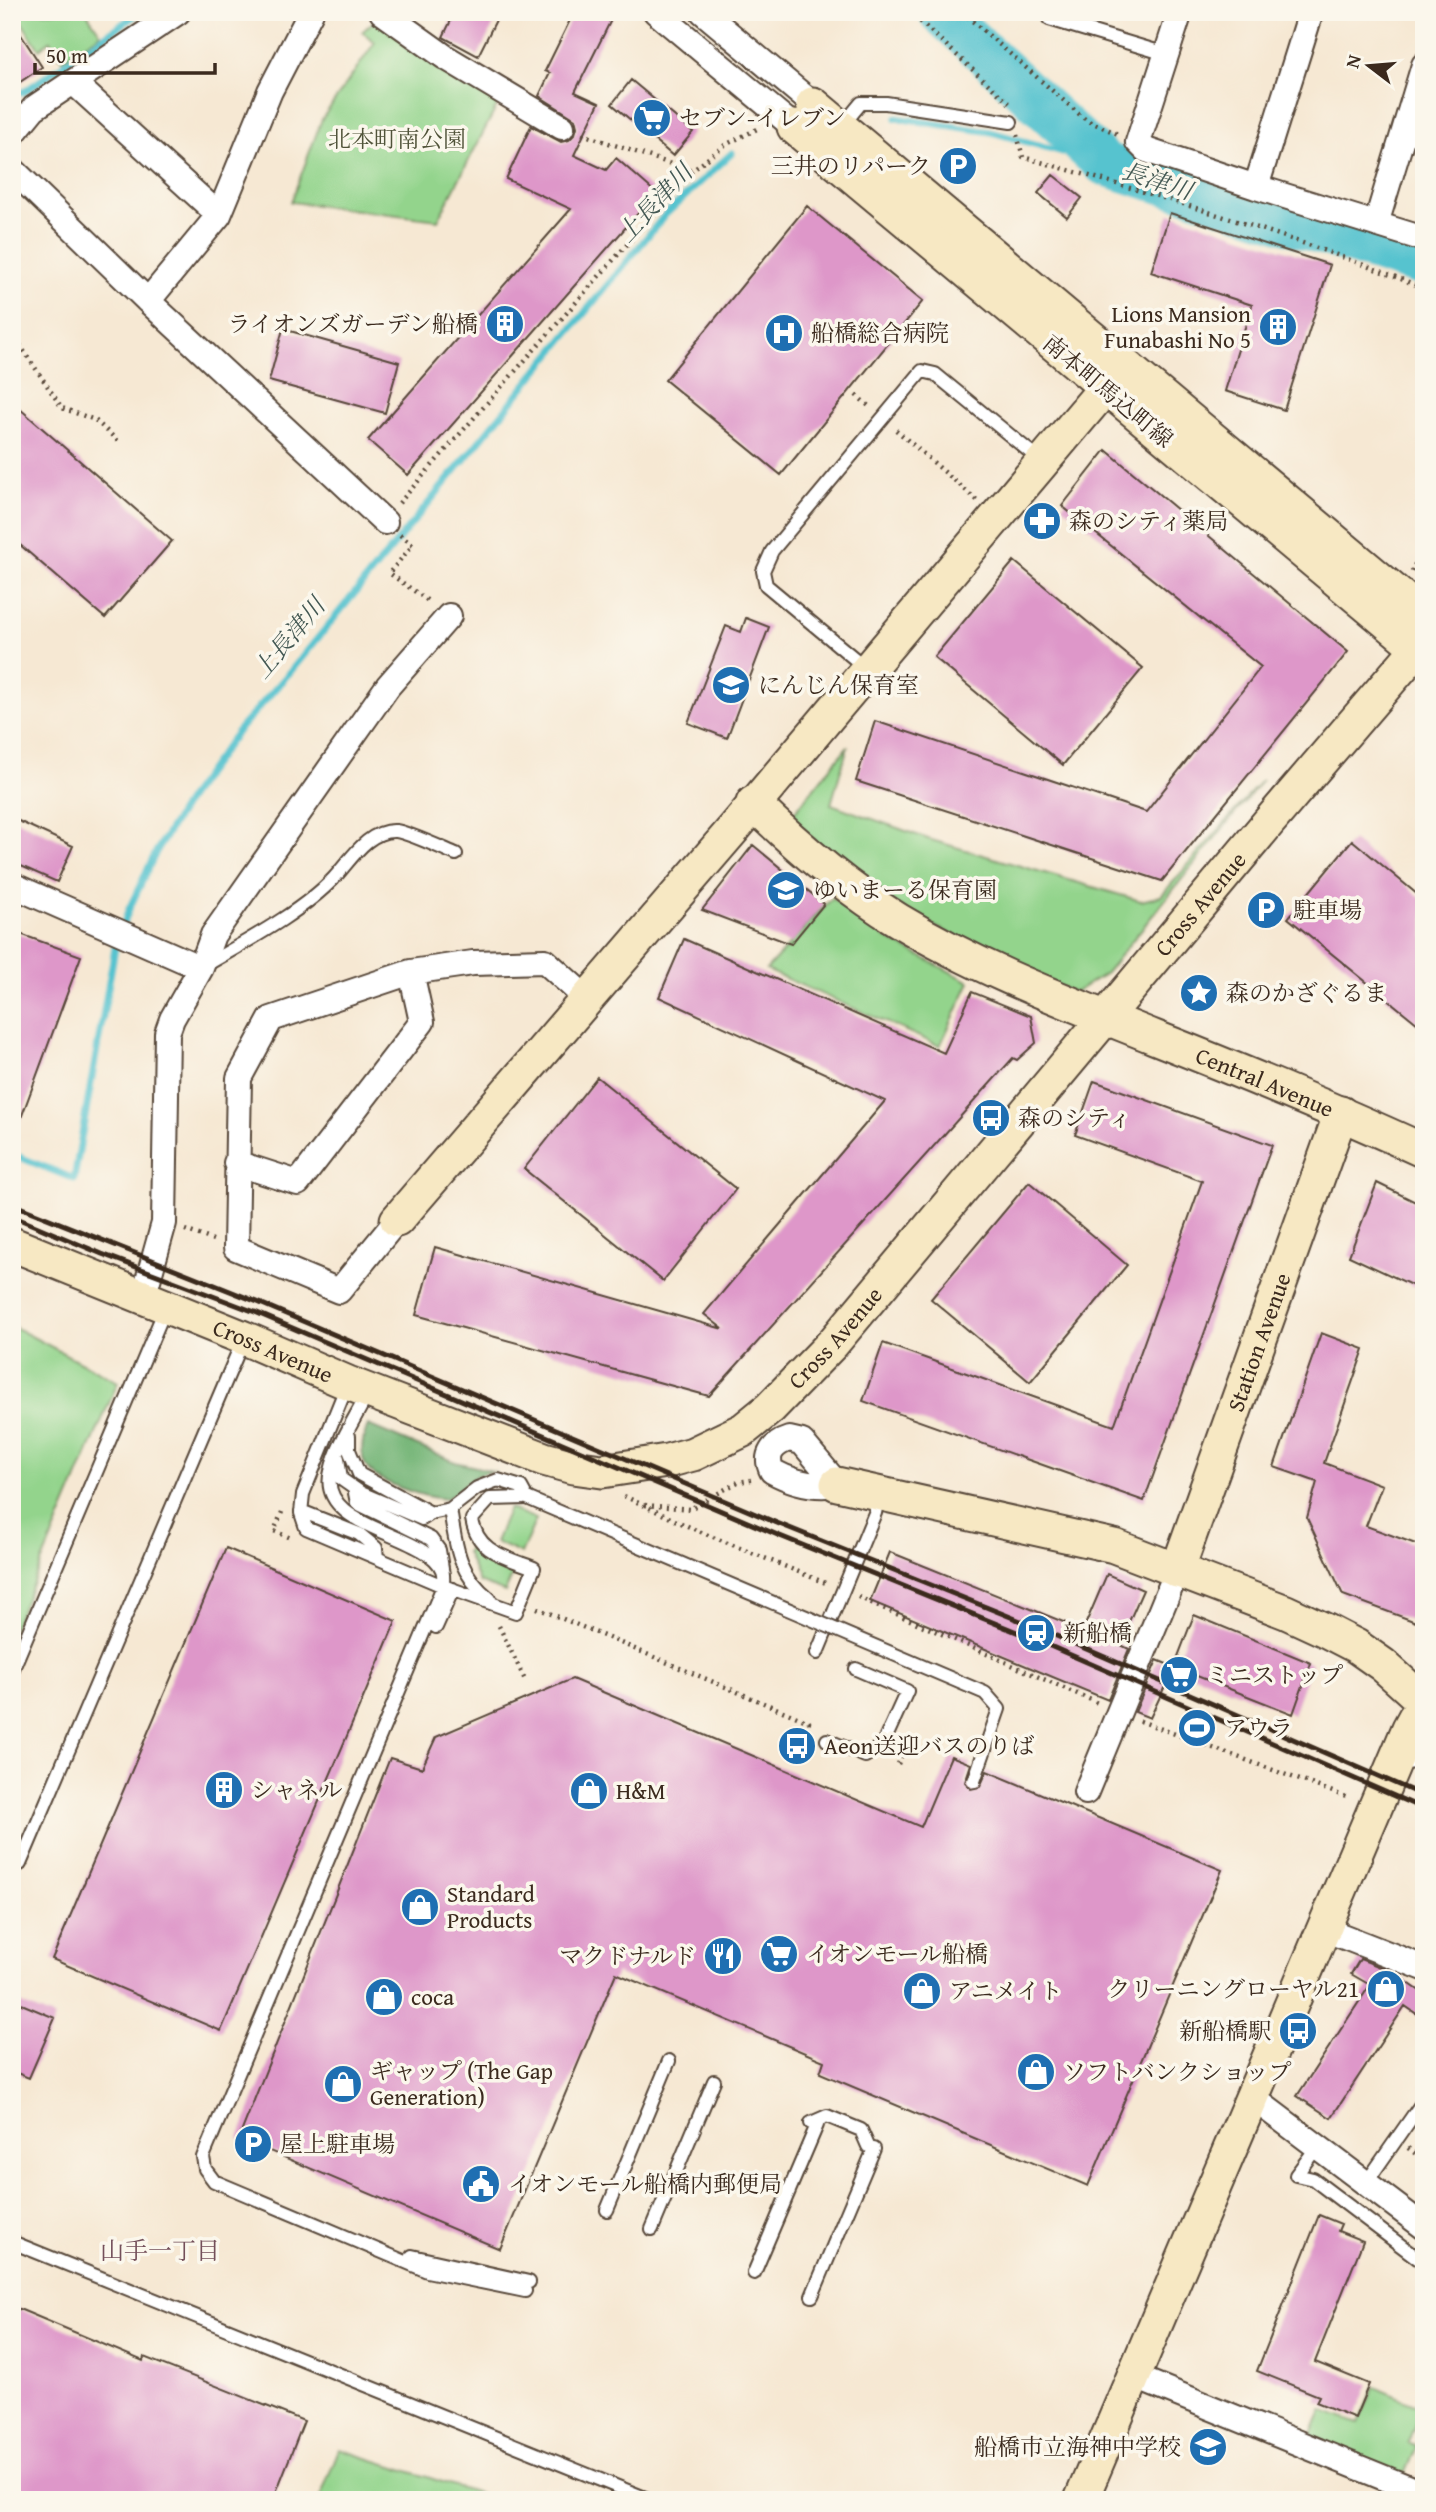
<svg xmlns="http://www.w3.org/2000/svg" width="1436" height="2512" font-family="'Gentium Book Plus','Noto Serif JP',serif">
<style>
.green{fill:#93d48c;stroke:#677f55;stroke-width:2}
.forest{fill:#76b678;stroke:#58704b;stroke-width:2}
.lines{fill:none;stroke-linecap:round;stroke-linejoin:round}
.stream{stroke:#57c3cf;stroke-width:7}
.river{stroke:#57c3cf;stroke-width:44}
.building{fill:#de97c9}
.lane-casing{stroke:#574639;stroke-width:16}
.street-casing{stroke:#574639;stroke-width:28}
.secondary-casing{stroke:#574639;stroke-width:37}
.path{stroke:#574639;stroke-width:4.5;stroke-dasharray:2 5;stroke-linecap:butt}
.lane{stroke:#fff;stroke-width:12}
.street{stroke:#fff;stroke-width:24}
.secondary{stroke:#f7e8c3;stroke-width:33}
.rail{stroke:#3b2a1e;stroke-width:5}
.lane-bridge-casing{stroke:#574639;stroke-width:16;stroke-linecap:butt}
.lane-bridge{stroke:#fff;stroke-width:12}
.labels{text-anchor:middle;stroke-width:7;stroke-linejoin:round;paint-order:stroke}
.poi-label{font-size:23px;fill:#3b2a1e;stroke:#fbf7ec;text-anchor:start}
.park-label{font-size:23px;fill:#51543a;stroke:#fbf7ec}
.street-label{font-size:23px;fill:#3b2a1e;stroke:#fbf7ec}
.water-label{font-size:24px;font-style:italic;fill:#435853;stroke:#fbf7ec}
.neighbourhood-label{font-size:24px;fill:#74505a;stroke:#fbf7ec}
</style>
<rect width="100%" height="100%" fill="#fbf7ec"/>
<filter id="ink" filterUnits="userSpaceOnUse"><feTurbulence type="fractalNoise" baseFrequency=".0143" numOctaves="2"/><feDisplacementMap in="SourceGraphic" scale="14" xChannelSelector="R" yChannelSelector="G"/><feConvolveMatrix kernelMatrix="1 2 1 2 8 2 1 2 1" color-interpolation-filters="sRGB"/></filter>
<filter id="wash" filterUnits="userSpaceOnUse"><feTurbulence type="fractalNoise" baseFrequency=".00686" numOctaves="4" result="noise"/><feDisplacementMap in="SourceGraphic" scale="28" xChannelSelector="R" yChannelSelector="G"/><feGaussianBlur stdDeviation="1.57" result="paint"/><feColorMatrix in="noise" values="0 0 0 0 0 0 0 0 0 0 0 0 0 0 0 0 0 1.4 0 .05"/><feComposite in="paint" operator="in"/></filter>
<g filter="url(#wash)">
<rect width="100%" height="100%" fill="#f6e8d3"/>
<path class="green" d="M 15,12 L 86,12 L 101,34 L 62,60 L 50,41 L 39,49 Z
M 377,18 L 499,102 L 438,220 L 291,202 L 322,119 L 375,42 L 362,32 Z
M 848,746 L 831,804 L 928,839 L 1141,901 L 1161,896 L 1262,780 L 1106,973 L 1074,993 L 909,914 L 787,821 Z
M 832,898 L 889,940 L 970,982 L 940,1046 L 766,970 Z
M 12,1326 L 118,1382 L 12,1632 Z
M 509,1508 L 536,1519 L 521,1554 L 495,1542 Z
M 469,1549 L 516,1567 L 505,1592 L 479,1582 L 466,1552 Z
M 1374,2387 L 1422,2407 L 1408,2442 L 1417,2446 L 1404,2477 L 1310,2439 L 1322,2410 L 1358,2424 Z
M 339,2449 L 499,2500 L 319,2500 Z"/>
<path class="forest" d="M 368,1425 L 455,1462 L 493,1471 L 476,1476 L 446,1499 C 427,1498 373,1483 365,1464 C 359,1451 363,1437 368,1425 Z"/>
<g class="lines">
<path class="stream" d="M 12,86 L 18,92 L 24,92 L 140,12
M 896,118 L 991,132 L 1105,164
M 12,1154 L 74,1179 L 115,948 L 129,909 L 156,852 L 188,799 L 237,732 L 290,672 L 665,215 L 732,153"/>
<path class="river" d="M 940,12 L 1105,164 L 1424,265"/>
</g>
<g id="blocks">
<path class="building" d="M 455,12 L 500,12 L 478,56 L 443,37 Z
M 574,12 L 615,12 L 575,92 L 599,103 L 574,155 L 606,170 L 616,158 L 656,193 L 408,475 L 368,440 L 571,209 L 506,179 L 531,126 L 561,142 L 569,140 L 575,134 L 577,127 L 575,119 L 539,96 L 550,73 L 545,71 Z
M 12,21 L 42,67 L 20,82 L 12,70 Z
M 631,80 L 693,132 L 673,156 L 612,104 Z
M 1053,175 L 1082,198 L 1067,217 L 1038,193 Z
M 807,206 L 923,301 L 781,475 L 665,380 Z
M 1170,213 L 1330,265 L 1284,410 L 1225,391 L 1252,305 L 1151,272 Z
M 283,329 L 399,362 L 385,413 L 269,381 Z
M 12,402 L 172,541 L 105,618 L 12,538 Z
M 1106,450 L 1348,652 L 1162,881 L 856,781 L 875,721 L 1146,812 L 1261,667 L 1062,506 Z
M 1014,561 L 1143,668 L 1063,765 L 934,657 Z
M 746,618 L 769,627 L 727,738 L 688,723 L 726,626 L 741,632 Z
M 12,818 L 73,846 L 57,882 L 12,862 Z
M 1352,840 L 1424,900 L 1424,1029 L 1288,918 Z
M 753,845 L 824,904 L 791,944 L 702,910 Z
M 12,931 L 81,956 L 14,1137 L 12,1136 Z
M 684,939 L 944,1053 L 972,992 L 1031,1016 L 1036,1043 L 1017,1060 L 1013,1058 L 709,1396 L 416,1315 L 435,1247 L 723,1329 L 704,1314 L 885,1101 L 659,997 Z
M 597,1077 L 736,1189 L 663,1281 L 524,1169 Z
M 1094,1081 L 1272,1145 L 1144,1501 L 863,1401 L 883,1343 L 1114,1426 L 1202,1181 L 1075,1135 Z
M 1029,1182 L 1127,1265 L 1030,1382 L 931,1299 Z
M 1377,1183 L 1424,1206 L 1424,1291 L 1349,1256 Z
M 1321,1333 L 1364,1349 L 1324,1463 L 1382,1485 L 1366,1526 L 1424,1547 L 1424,1625 L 1343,1595 L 1307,1518 L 1317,1482 L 1274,1467 Z
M 226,1548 L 396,1621 L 221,2031 L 52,1959 Z
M 890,1552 L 1083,1630 L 1107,1574 L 1143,1590 L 1119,1644 L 1129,1649 L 1108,1700 L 870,1601 Z
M 1194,1615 L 1311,1663 L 1293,1714 L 1174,1667 Z
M 1157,1660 L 1174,1667 L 1150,1718 L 1135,1712 Z
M 572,1679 L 921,1827 L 951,1756 L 971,1764 L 965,1782 L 971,1789 L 980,1787 L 987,1771 L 1222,1870 L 1088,2186 L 820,2073 L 824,2061 L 616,1973 L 500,2249 L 239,2138 L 390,1758 L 422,1768 L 436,1737 Z
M 1360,1959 L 1391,1971 L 1424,1994 L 1424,2019 L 1405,2006 L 1331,2118 L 1297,2096 L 1370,1985 L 1351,1974 Z
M 12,2000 L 55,2018 L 29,2078 L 12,2071 Z
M 1319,2215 L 1341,2224 L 1338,2231 L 1363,2241 L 1315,2362 L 1369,2384 L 1355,2418 L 1316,2402 L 1319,2396 L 1257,2371 Z
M 12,2306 L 143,2361 L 144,2357 L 304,2421 L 273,2500 L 12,2500 Z"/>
</g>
</g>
<g filter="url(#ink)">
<use href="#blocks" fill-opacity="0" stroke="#574639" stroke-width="2"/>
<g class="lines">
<defs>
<path id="lane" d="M 1049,19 L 1166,54
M 842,126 L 861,103 L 886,103 L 1011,122
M 867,669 L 766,585 L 763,571 L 772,551 L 922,371 L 935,374 L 1040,460
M 204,966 C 245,942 302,912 334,878 C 350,861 368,829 396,831 C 407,832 444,849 456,854
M 368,1393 C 356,1417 337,1445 331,1471 C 315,1529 428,1533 442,1570 C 444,1574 443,1581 443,1586 L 203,2157 L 205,2169 L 214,2181 L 427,2271 L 525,2291
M 349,1436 L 349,1450 L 359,1474 L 431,1513
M 338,1458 L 341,1479 L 361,1493 L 422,1519 L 431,1513 L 450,1509 L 477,1488 L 498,1480 L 521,1487 L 527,1498 L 490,1499 L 472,1519 C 477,1553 506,1557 534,1568 L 516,1612 L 443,1586 L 306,1528 L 301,1513 L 303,1494 L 348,1383
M 354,1488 L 357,1503 L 431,1539 L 439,1550 L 442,1568
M 450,1509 C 456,1547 458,1573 490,1599
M 301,1511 L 359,1534 L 376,1548 L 377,1558
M 436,1627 L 453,1589
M 817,1653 L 875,1513 L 879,1494
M 12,1671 L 166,1307
M 827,1740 L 865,1756 L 882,1746 L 907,1691 L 856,1669
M 20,1864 L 244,1338
M 811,2123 L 827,2116 L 861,2130 L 868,2146
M 1317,2147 L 1296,2175 L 1313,2179 L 1424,2263
M 1366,2183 L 1424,2100
M 607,2210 L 669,2061
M 652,2229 L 714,2081
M 12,2242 L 650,2500
M 412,2256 L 529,2282
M 754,2273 L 817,2125
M 812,2296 L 874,2149"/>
<path id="street" d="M 382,12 L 445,57 L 562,127
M 656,12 L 794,127
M 703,12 L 813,104
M 1180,12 L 1138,142 L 1146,150 L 1256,187 L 1424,239
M 73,82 L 219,215
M 12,135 L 34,108 L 178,12
M 12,169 L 148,301 L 385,522
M 1256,187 L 1311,12
M 1376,224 L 1424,65
M 148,301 L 219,215 L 270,91 L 311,12
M 12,885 L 201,968
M 236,1163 L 298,1183 L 422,1022 L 411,972
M 397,1220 L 339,1291 L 236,1248 L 239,1078 L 271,1019 L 411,972 L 473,963 L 545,961 L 587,999
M 143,1298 L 164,1223 L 167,1033 L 172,1019 L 201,968 L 213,935 L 388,686 L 449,616
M 789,1439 L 802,1442 L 837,1484 C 814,1488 792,1482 772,1471 C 764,1455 773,1444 789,1439 Z
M 1398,1757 L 1424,1756
M 1086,1792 L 1177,1571
M 1324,1929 L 1424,1968
M 1253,2098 L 1424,2227
M 1133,2376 L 1424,2494"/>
<g id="secondary">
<path d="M 813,104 L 1424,616"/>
<path d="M 794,127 L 1424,653"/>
<path id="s1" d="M 753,803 C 797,846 846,888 898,920 C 979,969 1067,1002 1154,1037 C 1245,1073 1335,1110 1424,1151"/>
<path d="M 397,1220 L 736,826 L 1105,388"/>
<path id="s2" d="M 12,1244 L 244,1338 L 348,1383 L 544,1459 L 573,1467 L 602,1471 L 667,1461 L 693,1454 L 743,1430 L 770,1408 L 833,1343 L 1268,823 L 1424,641"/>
<path d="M 837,1484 L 1114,1546 L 1286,1612 L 1325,1630 L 1356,1646 L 1383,1665 L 1424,1702"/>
<path id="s3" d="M 1177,1571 L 1341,1113"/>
<path d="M 1081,2500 L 1409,1728 L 1415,1717 L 1424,1710"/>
</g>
</defs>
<use href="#lane" class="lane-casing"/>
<use href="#street" class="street-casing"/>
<use href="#secondary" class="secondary-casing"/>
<path class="path" d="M 910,12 L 1010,104
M 962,12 L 1086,120 L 1118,134
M 582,134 L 692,171
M 1017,135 L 1023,157 C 1158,195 1293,236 1424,288
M 12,333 L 62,408 L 95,420 L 119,442
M 856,395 L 871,408
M 896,430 L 977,500
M 399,503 L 692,171 L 725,145 L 759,128
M 400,535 L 413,545 L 389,573 L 431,603
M 1412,572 L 1424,540
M 185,1230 L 213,1240
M 624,1496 L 696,1530 L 828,1584
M 645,1505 L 690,1509 L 738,1482 L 751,1480
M 282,1512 L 274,1531 L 291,1538
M 858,1597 L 1100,1704
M 537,1608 L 809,1722 L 801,1744
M 499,1626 L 526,1682
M 1140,1721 L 1349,1798
M 898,1764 L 907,1744 L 901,1742
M 1408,2148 L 1424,2160"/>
<use href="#lane" class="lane"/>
<use href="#street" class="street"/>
<use href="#secondary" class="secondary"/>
<path class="rail" d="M 12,1204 L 260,1303 L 777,1523 L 1038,1628 L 1424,1796
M 12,1216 L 102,1254 L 255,1312 L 780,1536 L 1034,1639 L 1424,1809"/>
<defs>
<path id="lane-bridge" d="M 527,1498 L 985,1693 L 999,1709 L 974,1781"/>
</defs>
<use href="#lane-bridge" class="lane-bridge-casing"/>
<use href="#lane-bridge" class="lane-bridge"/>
</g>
</g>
<defs>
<symbol id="supermarket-disc" viewBox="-11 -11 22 22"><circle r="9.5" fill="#1f6fb2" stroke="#fbf7ec"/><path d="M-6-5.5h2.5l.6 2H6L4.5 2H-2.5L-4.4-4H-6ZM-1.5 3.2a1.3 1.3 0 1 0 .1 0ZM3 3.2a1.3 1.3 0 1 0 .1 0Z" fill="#fff"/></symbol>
<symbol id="parking-disc" viewBox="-11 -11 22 22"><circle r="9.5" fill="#1f6fb2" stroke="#fbf7ec"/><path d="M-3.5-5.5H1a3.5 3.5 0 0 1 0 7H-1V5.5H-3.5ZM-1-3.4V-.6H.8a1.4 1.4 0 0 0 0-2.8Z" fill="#fff"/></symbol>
<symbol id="building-disc" viewBox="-11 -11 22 22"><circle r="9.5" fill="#1f6fb2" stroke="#fbf7ec"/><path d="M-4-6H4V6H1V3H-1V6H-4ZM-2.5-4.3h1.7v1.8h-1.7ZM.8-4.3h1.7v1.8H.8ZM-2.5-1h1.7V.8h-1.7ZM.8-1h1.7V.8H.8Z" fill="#fff"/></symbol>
<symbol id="hospital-disc" viewBox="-11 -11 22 22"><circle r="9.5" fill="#1f6fb2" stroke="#fbf7ec"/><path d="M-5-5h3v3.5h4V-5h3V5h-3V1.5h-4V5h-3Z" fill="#fff"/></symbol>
<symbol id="pharmacy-disc" viewBox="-11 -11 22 22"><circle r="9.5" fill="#1f6fb2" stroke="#fbf7ec"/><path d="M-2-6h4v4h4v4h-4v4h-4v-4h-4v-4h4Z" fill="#fff"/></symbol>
<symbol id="school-disc" viewBox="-11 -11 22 22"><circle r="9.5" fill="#1f6fb2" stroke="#fbf7ec"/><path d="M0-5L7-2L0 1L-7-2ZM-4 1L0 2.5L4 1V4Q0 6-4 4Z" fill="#fff"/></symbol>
<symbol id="sight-disc" viewBox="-11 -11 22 22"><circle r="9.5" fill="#1f6fb2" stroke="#fbf7ec"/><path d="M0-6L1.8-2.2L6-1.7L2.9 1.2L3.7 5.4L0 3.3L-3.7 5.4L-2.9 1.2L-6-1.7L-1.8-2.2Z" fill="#fff"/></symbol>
<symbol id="bus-disc" viewBox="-11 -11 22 22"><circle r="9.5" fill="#1f6fb2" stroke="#fbf7ec"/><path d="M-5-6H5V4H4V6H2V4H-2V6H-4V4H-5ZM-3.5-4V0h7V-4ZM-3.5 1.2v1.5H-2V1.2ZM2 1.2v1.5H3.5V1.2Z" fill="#fff"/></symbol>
<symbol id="station-disc" viewBox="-11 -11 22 22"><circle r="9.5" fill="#1f6fb2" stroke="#fbf7ec"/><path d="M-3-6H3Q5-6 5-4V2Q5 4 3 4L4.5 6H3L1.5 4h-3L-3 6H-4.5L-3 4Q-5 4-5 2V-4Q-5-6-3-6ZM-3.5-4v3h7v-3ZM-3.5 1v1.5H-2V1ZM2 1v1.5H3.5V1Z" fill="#fff"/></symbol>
<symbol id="stadium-disc" viewBox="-11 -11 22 22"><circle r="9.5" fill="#1f6fb2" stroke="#fbf7ec"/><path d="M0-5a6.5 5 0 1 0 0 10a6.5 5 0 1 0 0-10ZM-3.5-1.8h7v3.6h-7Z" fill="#fff"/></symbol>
<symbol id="shop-disc" viewBox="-11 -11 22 22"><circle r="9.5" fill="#1f6fb2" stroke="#fbf7ec"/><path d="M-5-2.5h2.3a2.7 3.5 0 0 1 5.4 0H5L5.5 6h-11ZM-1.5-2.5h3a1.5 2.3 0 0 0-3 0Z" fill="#fff"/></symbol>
<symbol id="restaurant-disc" viewBox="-11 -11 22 22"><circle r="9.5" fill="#1f6fb2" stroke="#fbf7ec"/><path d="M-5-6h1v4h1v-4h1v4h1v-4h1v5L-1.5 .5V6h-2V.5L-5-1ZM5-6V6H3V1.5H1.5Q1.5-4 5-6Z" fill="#fff"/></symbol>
<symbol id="civic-disc" viewBox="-11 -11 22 22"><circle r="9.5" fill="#1f6fb2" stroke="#fbf7ec"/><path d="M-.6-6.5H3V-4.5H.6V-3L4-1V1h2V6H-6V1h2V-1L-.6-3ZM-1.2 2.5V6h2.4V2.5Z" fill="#fff"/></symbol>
</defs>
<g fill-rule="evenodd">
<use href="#supermarket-disc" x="630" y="96" width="44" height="44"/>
<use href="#parking-disc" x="936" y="144" width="44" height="44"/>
<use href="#building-disc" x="483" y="302" width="44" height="44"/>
<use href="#building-disc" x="1256" y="305" width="44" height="44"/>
<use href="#hospital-disc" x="762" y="311" width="44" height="44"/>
<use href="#pharmacy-disc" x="1020" y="499" width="44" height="44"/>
<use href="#school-disc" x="709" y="663" width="44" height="44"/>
<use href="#school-disc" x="764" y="868" width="44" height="44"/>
<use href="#parking-disc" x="1244" y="888" width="44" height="44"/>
<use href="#sight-disc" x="1177" y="971" width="44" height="44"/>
<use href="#bus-disc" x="969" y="1096" width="44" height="44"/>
<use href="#station-disc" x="1014" y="1611" width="44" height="44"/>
<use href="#supermarket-disc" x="1157" y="1653" width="44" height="44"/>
<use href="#stadium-disc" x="1175" y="1706" width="44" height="44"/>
<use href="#bus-disc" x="775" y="1724" width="44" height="44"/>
<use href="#building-disc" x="202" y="1768" width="44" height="44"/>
<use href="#shop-disc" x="567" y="1769" width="44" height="44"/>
<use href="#shop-disc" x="398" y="1885" width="44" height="44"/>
<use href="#supermarket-disc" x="757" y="1932" width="44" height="44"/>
<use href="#restaurant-disc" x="701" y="1934" width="44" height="44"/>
<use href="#shop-disc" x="1364" y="1967" width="44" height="44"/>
<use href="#shop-disc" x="900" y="1969" width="44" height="44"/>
<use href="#shop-disc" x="362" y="1975" width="44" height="44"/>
<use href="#bus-disc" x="1276" y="2009" width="44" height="44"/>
<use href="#shop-disc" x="1014" y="2050" width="44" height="44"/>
<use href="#shop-disc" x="321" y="2062" width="44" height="44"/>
<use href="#parking-disc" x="231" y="2122" width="44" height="44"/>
<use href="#civic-disc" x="459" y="2162" width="44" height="44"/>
<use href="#school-disc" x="1186" y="2425" width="44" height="44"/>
</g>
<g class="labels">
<g class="poi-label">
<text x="679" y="126">セブン-イレブン</text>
<text x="931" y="174" text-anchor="end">三井のリパーク</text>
<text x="1251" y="322" text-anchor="end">Lions Mansion<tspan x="1251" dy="26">Funabashi No 5</tspan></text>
<text x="478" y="332" text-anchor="end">ライオンズガーデン船橋</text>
<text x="811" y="341">船橋総合病院</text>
<text x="1069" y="529">森のシティ薬局</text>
<text x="758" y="693">にんじん保育室</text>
<text x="813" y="898">ゆいまーる保育園</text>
<text x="1293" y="918">駐車場</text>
<text x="1226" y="1001">森のかざぐるま</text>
<text x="1018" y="1126">森のシティ</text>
<text x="1063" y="1641">新船橋</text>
<text x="1206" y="1683">ミニストップ</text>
<text x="1224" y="1736">アウラ</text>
<text x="824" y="1754">Aeon送迎バスのりば</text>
<text x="251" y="1798">シャネル</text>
<text x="616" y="1799">H&amp;M</text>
<text x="447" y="1902">Standard<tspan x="447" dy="26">Products</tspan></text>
<text x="806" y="1962">イオンモール船橋</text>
<text x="696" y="1964" text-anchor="end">マクドナルド</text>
<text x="1359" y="1997" text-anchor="end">クリーニングローヤル21</text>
<text x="949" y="1999">アニメイト</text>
<text x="411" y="2005">coca</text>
<text x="1271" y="2039" text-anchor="end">新船橋駅</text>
<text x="370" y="2079">ギャップ (The Gap<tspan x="370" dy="26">Generation)</tspan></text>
<text x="1063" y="2080">ソフトバンクショップ</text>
<text x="280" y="2152">屋上駐車場</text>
<text x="508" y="2192">イオンモール船橋内郵便局</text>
<text x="1181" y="2455" text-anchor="end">船橋市立海神中学校</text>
</g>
<g class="park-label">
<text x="397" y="147">北本町南公園</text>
</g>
<g class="street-label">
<text transform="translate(1108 391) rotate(40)" y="8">南本町馬込町線</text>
<text dy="8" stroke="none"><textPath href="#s2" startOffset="1479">Cross Avenue</textPath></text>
<text dy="8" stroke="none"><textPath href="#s1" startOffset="588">Central Avenue</textPath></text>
<text dy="8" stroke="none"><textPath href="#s2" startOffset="912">Cross Avenue</textPath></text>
<text dy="8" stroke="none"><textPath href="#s3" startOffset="243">Station Avenue</textPath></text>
<text dy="8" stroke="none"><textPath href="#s2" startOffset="282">Cross Avenue</textPath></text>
</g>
<g class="water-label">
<text transform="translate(1157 181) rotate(18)" y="8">長津川</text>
<text transform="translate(655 203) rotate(-47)" y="8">上長津川</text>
<text transform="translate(289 638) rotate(-50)" y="8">上長津川</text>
</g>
<g class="neighbourhood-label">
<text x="160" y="2259">山手一丁目</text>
</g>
</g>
<rect width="1436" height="2512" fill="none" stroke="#fbf7ec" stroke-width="42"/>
<g transform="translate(1369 66) rotate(286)" stroke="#fbf7ec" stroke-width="5" paint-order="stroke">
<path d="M0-5L12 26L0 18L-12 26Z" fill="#3b2a1e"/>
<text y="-10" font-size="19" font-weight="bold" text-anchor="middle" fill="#3b2a1e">N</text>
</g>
<path d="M35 63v10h180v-10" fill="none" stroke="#3b2a1e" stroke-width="3.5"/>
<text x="46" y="63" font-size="21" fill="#3b2a1e" stroke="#fbf7ec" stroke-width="5" paint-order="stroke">50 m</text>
</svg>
